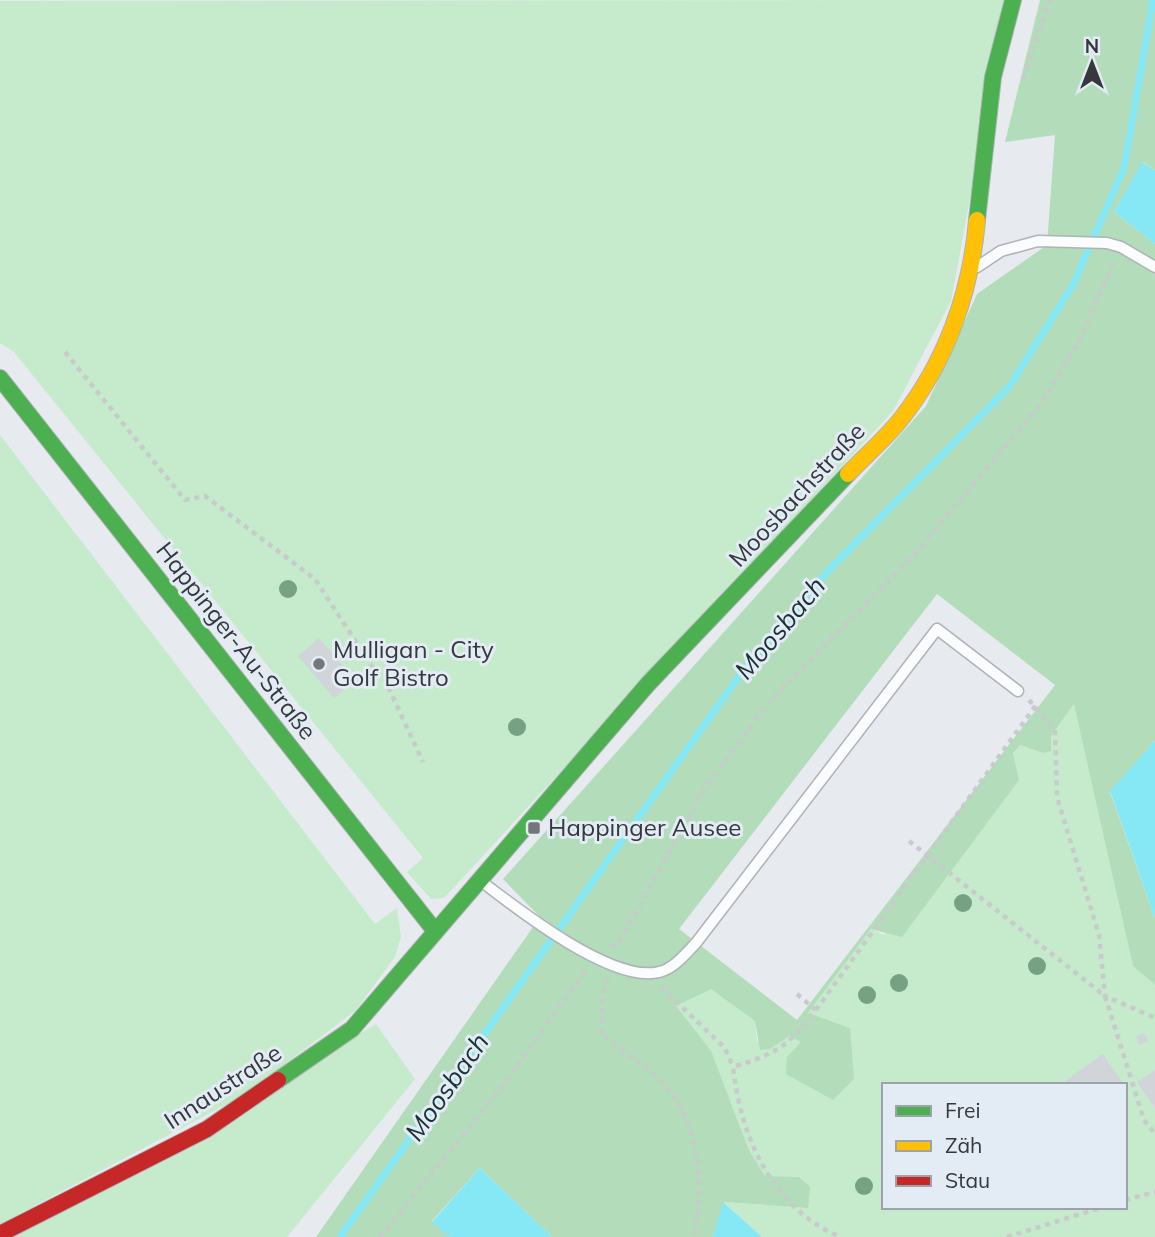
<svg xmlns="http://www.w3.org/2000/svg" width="1155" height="1237" font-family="Mulish,sans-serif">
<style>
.green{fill:#c5eacc;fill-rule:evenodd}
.forest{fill:#b2dcba;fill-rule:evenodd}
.water{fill:#86e8f5}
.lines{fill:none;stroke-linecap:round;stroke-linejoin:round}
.stream{stroke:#86e8f5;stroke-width:7}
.building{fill:#d1d4d8}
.lane-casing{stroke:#afb2b6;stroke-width:13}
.fast-casing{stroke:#afb2b6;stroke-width:18}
.slow-casing{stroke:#afb2b6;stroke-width:18}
.jam-casing{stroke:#afb2b6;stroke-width:18}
.path{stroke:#c9cacc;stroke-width:4.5;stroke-dasharray:5 5;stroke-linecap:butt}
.lane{stroke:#fbfcfd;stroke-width:10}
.fast{stroke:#4caf50;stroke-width:16}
.slow{stroke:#ffc107;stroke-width:16}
.jam{stroke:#c62828;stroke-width:16}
.tree{fill:#76a283}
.poi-dot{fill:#73777b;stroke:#e3ebf4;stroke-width:2.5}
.labels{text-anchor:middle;stroke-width:6;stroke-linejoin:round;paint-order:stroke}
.street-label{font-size:24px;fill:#35383c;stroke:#e3ebf4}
.poi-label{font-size:24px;fill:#35383c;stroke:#e3ebf4;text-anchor:start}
.water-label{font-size:26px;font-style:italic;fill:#1a3135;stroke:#e3ebf4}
</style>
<rect width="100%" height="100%" fill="#e7ebf0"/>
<path class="green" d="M 1007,0 L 951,301 L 893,411 L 444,898 L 431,899 L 407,872 L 423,858 L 14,352 L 0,343 L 0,1 Z
M 0,435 L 375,924 L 397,908 L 401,937 L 395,957 L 355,1011 L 244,1095 L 0,1224 Z
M 1075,703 L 1133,966 L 1155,985 L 1155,1237 L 762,1237 L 723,1202 L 808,1208 L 799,1177 L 765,1176 L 749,1150 L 731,1102 L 676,1006 L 711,988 L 755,1021 L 757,1041 L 770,1049 L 790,1036 L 802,1042 L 815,1092 L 807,1014 L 871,929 L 884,935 L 1019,780 L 1013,755 L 1020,745 L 1043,753 L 1051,736 ZM 884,1085 L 1125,1085 L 1125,1207 L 884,1207 Z
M 376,1024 L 415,1079 L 287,1237 L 12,1237 Z"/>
<path class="forest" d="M 1040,0 L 1155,0 L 1155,170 L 1143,162 L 1114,212 L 1155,244 L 1155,741 L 1110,792 L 1155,918 L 1155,985 L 1133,966 L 1074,704 L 1051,736 L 1051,751 L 1043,753 L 1020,745 L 1013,754 L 1019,780 L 902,937 L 871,929 L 808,1013 L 850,1028 L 854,1079 L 833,1100 L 786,1074 L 787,1057 L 801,1042 L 790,1036 L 770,1049 L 760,1050 L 755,1021 L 711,989 L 676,1006 L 711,1051 L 749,1150 L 765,1176 L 799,1177 L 810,1187 L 808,1208 L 724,1202 L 713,1237 L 552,1237 L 480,1168 L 432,1221 L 449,1237 L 316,1237 L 540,917 L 503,879 L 926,406 L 977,294 L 1047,245 L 1055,135 L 1005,142 ZM 937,594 L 1055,685 L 797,1020 L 679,929 Z"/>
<path class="water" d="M 1142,162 L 1155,170 L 1155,244 L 1114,212 Z
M 1155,741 L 1155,918 L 1110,791 Z
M 480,1168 L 552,1237 L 449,1237 L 432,1222 Z
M 723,1202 L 762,1237 L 713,1237 Z"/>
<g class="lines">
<path class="stream" d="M 340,1237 L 747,665 L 828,571 L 1009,387 L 1073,285 L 1124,168 L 1153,0"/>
</g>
<path class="building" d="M 319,638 L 355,680 L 334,698 L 298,656 Z
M 1144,1033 L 1148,1041 L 1139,1045 L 1136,1036 Z
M 1103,1054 L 1124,1085 L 1067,1085 L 1065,1081 Z
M 1155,1070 L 1155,1108 L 1137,1082 Z"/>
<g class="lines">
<defs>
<path id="lane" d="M 977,267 L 1001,251 L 1038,241 L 1107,243 L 1121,247 L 1155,267
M 481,881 C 517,909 613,984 659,972 C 674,969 686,953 696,943 L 937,629 L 1018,691"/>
<path id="fast" d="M 977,220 L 993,77 L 1013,0
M 0,378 L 435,931
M 278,1080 L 352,1029 L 648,684 L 848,474"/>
<path id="slow" d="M 848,474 C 865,456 885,439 901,419 C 946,362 971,292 977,220"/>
<path id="jam" d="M 0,1234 L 207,1129 L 278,1080"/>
</defs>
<use href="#lane" class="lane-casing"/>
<use href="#fast" class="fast-casing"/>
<use href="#slow" class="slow-casing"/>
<use href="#jam" class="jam-casing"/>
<path class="path" d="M 1023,79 L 1050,0
M 65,352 L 185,500 L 205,496 L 315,579 L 371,665 L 385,680 L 423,762
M 1029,700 L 1055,730 L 1057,797 L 1099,935 L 1105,996 L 1155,1018
M 909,841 L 1105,996 L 1144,1120 L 1155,1134
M 611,947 L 619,942 L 707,785 L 771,700 L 912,557 L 1041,404 L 1078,343 L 1115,260
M 608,979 L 602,997 L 601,1032 C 617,1049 635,1058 652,1072 C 699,1111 706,1181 693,1237
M 661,987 L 725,1048 L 733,1067
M 797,994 L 816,1010 C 788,1047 777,1053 733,1067 C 741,1137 771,1207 840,1237
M 816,1010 L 1036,705
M 1125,1200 L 1155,1192
M 380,1237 L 496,1095 L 587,969
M 1007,1237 L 1103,1207"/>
<use href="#lane" class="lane"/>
<use href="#fast" class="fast"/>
<use href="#slow" class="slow"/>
<use href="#jam" class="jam"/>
</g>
<g class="tree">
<circle cx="288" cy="589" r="9"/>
<circle cx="517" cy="727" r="9"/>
<circle cx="963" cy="903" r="9"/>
<circle cx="1037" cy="966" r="9"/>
<circle cx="899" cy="983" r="9"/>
<circle cx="867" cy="995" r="9"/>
<circle cx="864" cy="1186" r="9"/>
</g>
<g class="poi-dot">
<circle cx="319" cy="664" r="7"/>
<rect x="527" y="821" width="14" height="14" rx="3.5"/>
</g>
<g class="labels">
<g class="street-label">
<text transform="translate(797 495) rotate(-47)" y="8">Moosbachstraße</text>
<text transform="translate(236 641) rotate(52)" y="8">Happinger-Au-Straße</text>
<text transform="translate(223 1087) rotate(-33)" y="8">Innaustraße</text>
</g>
<g class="poi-label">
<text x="333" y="658">Mulligan - City<tspan x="333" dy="28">Golf Bistro</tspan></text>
<text x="548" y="836">Happinger Ausee</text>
</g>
<g class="water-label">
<text transform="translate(780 628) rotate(-50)" y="9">Moosbach</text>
<text transform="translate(447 1087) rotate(-55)" y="9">Moosbach</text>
</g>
</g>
<rect x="882" y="1083" width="245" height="126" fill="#e3ebf4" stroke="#9da3aa" stroke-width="2"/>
<rect x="896" y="1106" width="35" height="10" fill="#4caf50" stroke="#9da3aa" stroke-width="2"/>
<text x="945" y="1118" font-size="21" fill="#35383c">Frei</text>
<rect x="896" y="1141" width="35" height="10" fill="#ffc107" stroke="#9da3aa" stroke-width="2"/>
<text x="945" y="1153" font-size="21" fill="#35383c">Zäh</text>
<rect x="896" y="1176" width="35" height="10" fill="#c62828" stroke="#9da3aa" stroke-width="2"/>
<text x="945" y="1188" font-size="21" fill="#35383c">Stau</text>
<g transform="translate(1092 63)" stroke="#e3ebf4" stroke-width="5" paint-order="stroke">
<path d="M0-5L12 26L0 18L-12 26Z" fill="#35383c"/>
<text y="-10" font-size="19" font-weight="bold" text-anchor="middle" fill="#35383c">N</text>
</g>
</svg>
